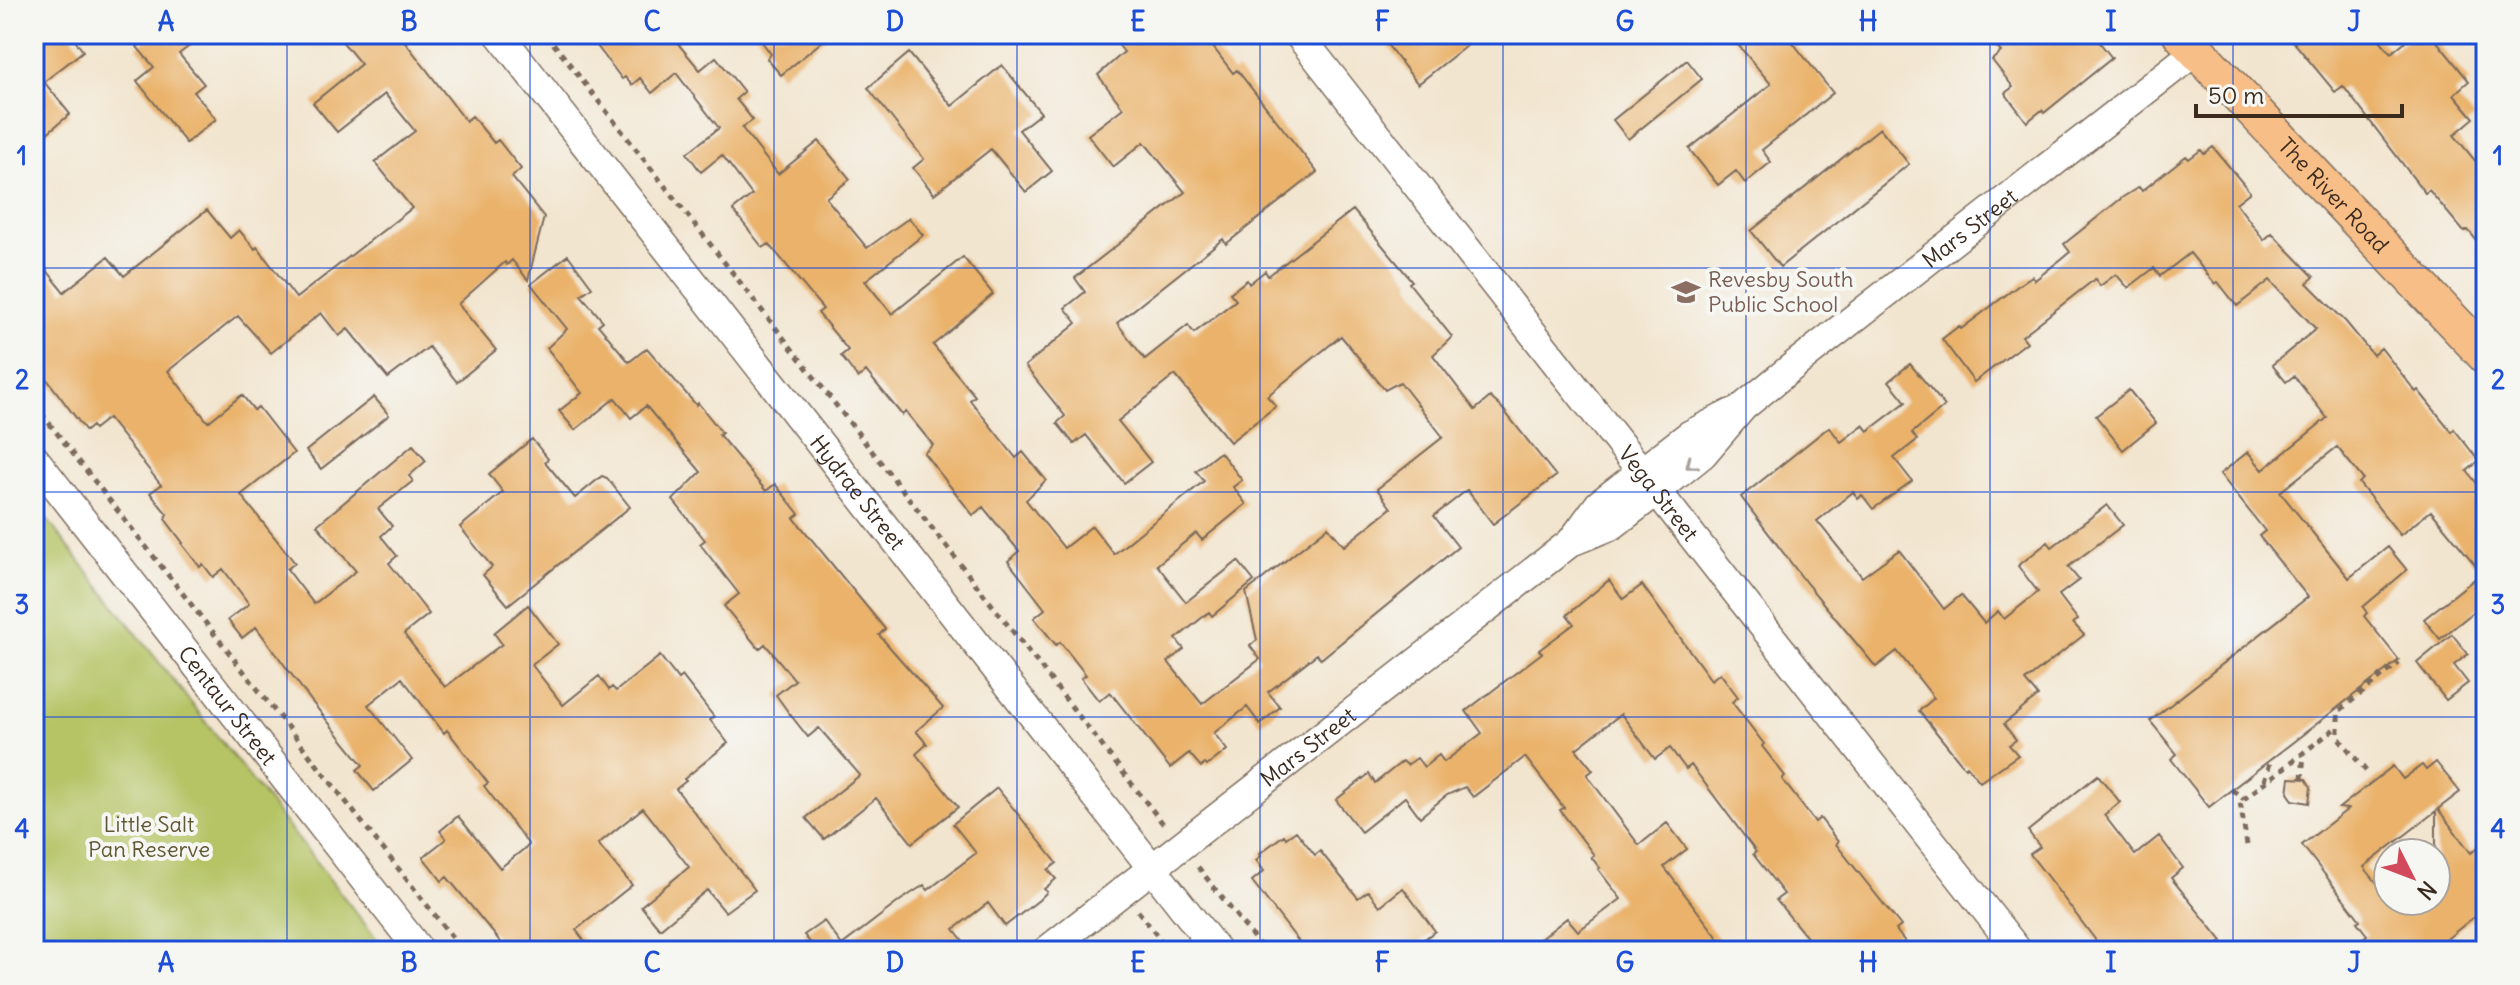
<svg xmlns="http://www.w3.org/2000/svg" width="2520" height="985" font-family="Delius,sans-serif">
<style>
.green{fill:#b6c466;stroke:#787742;stroke-width:2}
.building{fill:#eab26b;fill-rule:evenodd}
.lines{fill:none;stroke-linecap:round;stroke-linejoin:round}
.minor-casing{stroke:#7b6b5c;stroke-width:31}
.major-casing{stroke:#7b6b5c;stroke-width:39}
.path{stroke:#7b6b5c;stroke-width:5;stroke-dasharray:6 6;stroke-linecap:butt}
.minor{stroke:#fff;stroke-width:28}
.major{stroke:#f7be88;stroke-width:36}
.oneway{stroke:#a79f9a}
.grid{fill:none;stroke:#1d4ed8;stroke-width:2;stroke-opacity:0.55}
.labels{text-anchor:middle;stroke-width:8;stroke-linejoin:round;paint-order:stroke}
.street-label{font-size:22px;fill:#3b2a1e;stroke:#f6f6f2}
.education-label{font-size:22px;fill:#785e54;stroke:#f6f6f2;text-anchor:start}
.park-label{font-size:22px;fill:#605834;stroke:#f6f6f2}
.neatline{fill:none;stroke:#1d4ed8;stroke-width:3}
.grid-label{font-size:26px;text-anchor:middle;font-weight:bold;fill:#1d4ed8}
</style>
<rect width="100%" height="100%" fill="#f6f6f2"/>
<filter id="ink" filterUnits="userSpaceOnUse"><feTurbulence type="fractalNoise" baseFrequency=".0125" numOctaves="2"/><feDisplacementMap in="SourceGraphic" scale="16" xChannelSelector="R" yChannelSelector="G"/><feConvolveMatrix kernelMatrix="1 2 1 2 8 2 1 2 1" color-interpolation-filters="sRGB"/></filter>
<filter id="wash" filterUnits="userSpaceOnUse"><feTurbulence type="fractalNoise" baseFrequency=".006" numOctaves="4" result="noise"/><feDisplacementMap in="SourceGraphic" scale="32" xChannelSelector="R" yChannelSelector="G"/><feGaussianBlur stdDeviation="1.8" result="paint"/><feColorMatrix in="noise" values="0 0 0 0 0 0 0 0 0 0 0 0 0 0 0 0 0 1.4 0 .05"/><feComposite in="paint" operator="in"/></filter>
<g filter="url(#wash)">
<rect width="100%" height="100%" fill="#f2e5cf"/>
<path class="green" d="M 34,503 L 386,951 L 34,951 Z"/>
<g id="blocks">
<path class="building" d="M 34,34 L 70,34 L 83,51 L 44,82 L 70,114 L 34,144 Z
M 153,34 L 205,34 L 179,54 L 204,84 L 194,92 L 216,119 L 186,143 L 137,81 L 154,67 L 137,47 Z
M 336,34 L 399,34 L 466,121 L 472,116 L 494,143 L 498,140 L 521,169 L 512,177 L 544,217 L 528,280 L 512,260 L 507,265 L 505,262 L 458,304 L 496,350 L 457,382 L 429,347 L 388,378 L 348,329 L 339,336 L 321,313 L 271,353 L 238,316 L 168,371 L 208,422 L 242,395 L 254,410 L 258,407 L 294,453 L 241,495 L 295,563 L 287,569 L 314,604 L 356,571 L 317,525 L 413,445 L 426,461 L 409,476 L 413,481 L 378,509 L 392,526 L 381,536 L 397,556 L 389,563 L 429,614 L 404,634 L 445,687 L 502,644 L 494,633 L 528,605 L 558,644 L 532,665 L 563,705 L 599,676 L 609,690 L 612,687 L 616,691 L 660,656 L 678,679 L 682,676 L 714,717 L 710,720 L 728,743 L 684,779 L 686,781 L 676,789 L 755,890 L 725,912 L 707,890 L 660,929 L 641,906 L 689,867 L 643,808 L 598,844 L 632,885 L 576,930 L 592,951 L 508,951 L 447,877 L 442,881 L 423,857 L 446,839 L 440,831 L 458,816 L 500,868 L 529,845 L 484,786 L 488,783 L 447,730 L 444,733 L 402,678 L 368,705 L 412,760 L 374,791 L 357,770 L 363,765 L 312,702 L 256,627 L 242,638 L 228,620 L 249,604 L 223,569 L 213,577 L 203,564 L 200,567 L 182,544 L 183,543 L 165,519 L 167,514 L 150,493 L 161,485 L 108,418 L 94,429 L 92,426 L 86,431 L 34,362 L 34,346 L 45,337 L 34,324 L 34,254 L 64,292 L 108,257 L 124,276 L 207,210 L 230,238 L 239,230 L 255,249 L 257,247 L 296,298 L 412,208 L 375,162 L 415,131 L 385,94 L 337,132 L 313,103 L 361,64 Z
M 588,34 L 670,34 L 700,70 L 716,57 L 744,92 L 736,99 L 753,120 L 742,128 L 778,174 L 819,141 L 850,179 L 826,198 L 867,248 L 909,218 L 923,235 L 865,281 L 892,314 L 963,257 L 993,294 L 933,345 L 975,396 L 970,400 L 1016,458 L 1023,452 L 1046,480 L 1026,500 L 1064,548 L 1092,526 L 1114,554 L 1204,481 L 1196,471 L 1220,452 L 1242,480 L 1233,487 L 1246,504 L 1202,540 L 1196,533 L 1157,565 L 1186,602 L 1238,561 L 1254,581 L 1212,616 L 1209,612 L 1176,639 L 1184,649 L 1168,662 L 1202,704 L 1260,659 L 1250,646 L 1257,640 L 1246,592 L 1328,527 L 1344,546 L 1391,508 L 1377,489 L 1443,437 L 1400,382 L 1385,390 L 1341,336 L 1267,396 L 1276,406 L 1230,442 L 1175,375 L 1118,421 L 1151,462 L 1124,483 L 1086,435 L 1074,444 L 1057,423 L 1065,416 L 1025,366 L 1077,323 L 1065,308 L 1085,292 L 1075,278 L 1185,192 L 1144,142 L 1113,167 L 1088,135 L 1123,108 L 1098,75 L 1124,52 L 1110,34 L 1203,34 L 1233,73 L 1237,70 L 1317,172 L 1226,244 L 1223,239 L 1117,323 L 1145,359 L 1188,325 L 1194,333 L 1236,300 L 1230,293 L 1247,280 L 1249,284 L 1265,271 L 1268,276 L 1353,210 L 1412,281 L 1409,283 L 1452,337 L 1433,355 L 1475,410 L 1490,397 L 1501,407 L 1556,476 L 1493,524 L 1467,490 L 1434,516 L 1458,547 L 1321,659 L 1317,654 L 1268,692 L 1280,707 L 1260,724 L 1247,707 L 1214,733 L 1227,750 L 1207,766 L 1205,764 L 1201,767 L 1189,753 L 1170,768 L 1110,692 L 1099,701 L 1081,678 L 1086,675 L 1060,642 L 1056,645 L 1034,618 L 1045,609 L 1008,561 L 1019,551 L 983,507 L 973,515 L 924,453 L 933,445 L 906,412 L 902,415 L 866,371 L 858,378 L 841,356 L 848,350 L 818,313 L 823,309 L 769,244 L 763,248 L 733,210 L 752,195 L 722,155 L 701,172 L 687,153 L 719,128 L 676,73 L 652,93 L 640,78 L 632,85 L 625,77 L 622,79 Z
M 756,34 L 831,34 L 781,75 L 767,59 L 771,54 Z
M 1379,34 L 1481,34 L 1418,84 Z
M 1729,34 L 1786,34 L 1833,93 L 1762,150 L 1771,162 L 1745,183 L 1736,171 L 1718,185 L 1689,149 L 1771,84 Z
M 1986,34 L 2093,34 L 2112,58 L 2044,113 L 2042,110 L 2027,122 L 2005,93 L 2013,87 L 1992,60 L 2001,52 Z
M 2287,34 L 2375,34 L 2391,53 L 2414,34 L 2431,34 L 2469,81 L 2454,94 L 2474,118 L 2454,135 L 2486,174 L 2486,252 L 2468,230 L 2464,232 L 2429,190 L 2425,193 L 2343,86 L 2335,92 Z
M 909,53 L 952,106 L 1002,65 L 1041,113 L 1019,130 L 1052,171 L 1026,192 L 991,149 L 934,194 L 913,168 L 924,159 L 868,88 Z
M 1687,60 L 1702,79 L 1628,139 L 1613,120 Z
M 1880,128 L 1909,164 L 1780,267 L 1751,231 Z
M 2213,147 L 2250,192 L 2236,203 L 2264,240 L 2272,233 L 2314,277 L 2307,283 L 2346,322 L 2373,355 L 2381,348 L 2416,392 L 2418,390 L 2452,432 L 2454,429 L 2479,461 L 2467,471 L 2486,495 L 2486,602 L 2440,639 L 2424,619 L 2482,573 L 2431,511 L 2400,535 L 2359,483 L 2363,479 L 2337,447 L 2280,492 L 2349,578 L 2388,547 L 2407,570 L 2363,607 L 2367,613 L 2364,616 L 2399,660 L 2209,807 L 2171,759 L 2177,754 L 2150,721 L 2308,597 L 2259,536 L 2265,531 L 2220,474 L 2248,452 L 2263,470 L 2327,418 L 2294,376 L 2286,382 L 2272,365 L 2316,329 L 2270,280 L 2237,306 L 2218,282 L 2215,284 L 2190,253 L 2160,276 L 2154,268 L 2128,288 L 2116,274 L 2100,286 L 2095,279 L 2022,336 L 2027,342 L 1974,382 L 1942,339 L 1959,326 L 1961,329 L 2023,282 L 2032,276 L 2035,280 L 2070,252 L 2064,244 L 2123,197 L 2139,187 L 2142,191 L 2186,156 L 2189,159 L 2201,150 L 2204,154 Z
M 568,255 L 592,287 L 581,295 L 603,321 L 598,325 L 629,362 L 647,348 L 696,405 L 698,403 L 722,433 L 719,435 L 766,491 L 775,484 L 799,514 L 794,518 L 885,629 L 879,635 L 943,708 L 916,731 L 927,744 L 916,754 L 958,807 L 912,843 L 876,798 L 824,839 L 806,818 L 860,775 L 819,728 L 808,737 L 789,713 L 776,695 L 795,680 L 765,644 L 759,649 L 724,606 L 739,594 L 700,544 L 705,540 L 673,500 L 701,472 L 646,406 L 631,418 L 615,398 L 575,430 L 559,411 L 582,393 L 547,348 L 567,329 L 531,284 Z
M 1910,364 L 1945,406 L 1912,433 L 1917,440 L 1894,458 L 1912,481 L 1873,509 L 1862,495 L 1858,499 L 1853,492 L 1817,521 L 1862,577 L 1899,550 L 1944,609 L 1961,595 L 1984,623 L 1998,611 L 2004,619 L 2038,592 L 2018,566 L 2048,542 L 2052,547 L 2107,505 L 2123,525 L 2068,567 L 2079,580 L 2059,595 L 2078,620 L 2073,623 L 2084,635 L 2025,681 L 2038,696 L 2004,724 L 2016,740 L 2009,745 L 2018,755 L 1980,782 L 1967,766 L 1965,768 L 1919,711 L 1934,698 L 1897,651 L 1876,667 L 1807,584 L 1741,497 L 1829,427 L 1841,442 L 1863,425 L 1868,431 L 1906,402 L 1889,381 Z
M 2129,390 L 2156,423 L 2123,450 L 2096,416 Z
M 374,397 L 389,415 L 321,469 L 306,451 Z
M 532,439 L 548,459 L 545,462 L 575,498 L 602,476 L 607,478 L 630,507 L 508,605 L 483,575 L 492,567 L 460,527 L 503,492 L 489,474 Z
M 1609,580 L 1623,599 L 1642,585 L 1711,680 L 1720,673 L 1738,697 L 1732,702 L 1764,744 L 1762,746 L 1785,776 L 1782,779 L 1815,822 L 1820,818 L 1838,842 L 1836,844 L 1901,926 L 1896,930 L 1912,951 L 1818,951 L 1776,900 L 1784,894 L 1753,854 L 1756,852 L 1691,765 L 1686,769 L 1670,748 L 1655,759 L 1621,714 L 1576,749 L 1593,770 L 1587,775 L 1639,845 L 1667,823 L 1687,849 L 1664,867 L 1728,951 L 1525,951 L 1567,918 L 1578,931 L 1621,899 L 1598,869 L 1600,868 L 1591,857 L 1594,855 L 1560,810 L 1564,808 L 1525,757 L 1473,797 L 1465,787 L 1447,795 L 1420,817 L 1405,797 L 1361,832 L 1336,800 L 1369,774 L 1375,783 L 1403,761 L 1407,765 L 1417,758 L 1424,767 L 1439,755 L 1444,762 L 1482,733 L 1466,711 L 1542,653 L 1539,650 L 1574,624 L 1567,615 Z
M 2452,634 L 2468,654 L 2454,665 L 2468,683 L 2446,700 L 2417,663 Z
M 2436,762 L 2460,792 L 2438,809 L 2471,853 L 2486,841 L 2486,907 L 2432,951 L 2347,951 L 2367,935 L 2357,922 L 2360,920 L 2302,845 L 2348,809 L 2339,808 L 2393,766 L 2403,779 L 2422,765 L 2426,770 ZM 2436,811 L 2436,901 L 2388,901 L 2388,897 L 2364,867 Z
M 2098,775 L 2120,802 L 2104,815 L 2135,855 L 2159,836 L 2183,868 L 2171,878 L 2222,941 L 2209,951 L 2104,951 L 2030,854 L 2040,847 L 2028,831 Z
M 2290,778 L 2306,779 L 2311,787 L 2309,803 L 2293,800 L 2288,793 Z
M 997,788 L 1057,863 L 1048,870 L 1056,879 L 1044,889 L 1047,892 L 1039,900 L 1005,926 L 988,903 L 954,929 L 971,951 L 817,951 L 804,935 L 824,921 L 842,945 L 901,900 L 924,885 L 928,890 L 976,853 L 953,824 Z
M 1296,831 L 1315,855 L 1320,851 L 1358,898 L 1368,891 L 1380,906 L 1403,888 L 1435,931 L 1409,951 L 1306,951 L 1252,881 L 1264,871 L 1256,860 L 1261,856 L 1260,853 L 1284,835 L 1286,838 Z"/>
</g>
</g>
<g filter="url(#ink)">
<use href="#blocks" fill-opacity="0" stroke="#7b6b5c" stroke-width="2"/>
<g class="lines">
<defs>
<g id="minor">
<path id="s1" d="M 499,34 L 1217,951"/>
<path id="s2" d="M 1298,34 L 2018,951"/>
<path id="s3" d="M 34,458 L 420,951"/>
<path d="M 1571,542 L 1599,504 L 1689,435 L 1732,413"/>
<path id="s4" d="M 1046,951 L 1571,542 L 1613,525 L 1657,491 L 1703,454 L 1743,407 L 1797,363 L 2196,51"/>
</g>
<g id="major">
<path id="s5" d="M 2181,34 L 2486,356"/>
</g>
</defs>
<use href="#minor" class="minor-casing"/>
<use href="#major" class="major-casing"/>
<path class="path" d="M 546,34 L 1164,825
M 1341,46 L 1350,40
M 34,404 L 463,951
M 2366,771 L 2338,737 L 2338,712 L 2399,663
M 2302,779 L 2304,753
M 2265,781 L 2271,759
M 2232,790 L 2244,799
M 2247,845 L 2240,802 L 2338,726
M 1198,867 L 1264,951
M 1138,911 L 1169,951"/>
<use href="#minor" class="minor"/>
<use href="#major" class="major"/>
</g>
<defs><path id="oneway-chevron" d="M-2-3.5L2.5 0L-2 3.5" fill="none" stroke-width="1.6" stroke-linecap="round" stroke-linejoin="round" transform="scale(2)"/></defs>
<use class="oneway" href="#oneway-chevron" transform="translate(1691 464) rotate(142)"/>
</g>
<path class="grid" d="M 287,34 L 287,951M 530,34 L 530,951M 774,34 L 774,951M 1017,34 L 1017,951M 1260,34 L 1260,951M 1503,34 L 1503,951M 1746,34 L 1746,951M 1990,34 L 1990,951M 2233,34 L 2233,951M 34,268 L 2486,268M 34,492 L 2486,492M 34,717 L 2486,717"/>
<defs>
<symbol id="school-bare" viewBox="-9 -9 18 18"><path d="M0-5L7-2L0 1L-7-2ZM-4 1L0 2.5L4 1V4Q0 6-4 4Z" fill="#8d6e63" stroke="#f6f6f2" stroke-width="2.5" paint-order="stroke"/></symbol>
</defs>
<g fill-rule="evenodd">
<use href="#school-bare" x="1666" y="272" width="40" height="40"/>
</g>
<g class="labels">
<g class="street-label">
<text dy="8" stroke="none"><textPath href="#s5" startOffset="222">The River Road</textPath></text>
<text dy="8" stroke="none"><textPath href="#s4" startOffset="1176">Mars Street</textPath></text>
<text dy="8" stroke="none"><textPath href="#s1" startOffset="582">Hydrae Street</textPath></text>
<text dy="8" stroke="none"><textPath href="#s2" startOffset="584">Vega Street</textPath></text>
<text dy="8" stroke="none"><textPath href="#s3" startOffset="314">Centaur Street</textPath></text>
<text dy="8" stroke="none"><textPath href="#s4" startOffset="332">Mars Street</textPath></text>
</g>
<g class="education-label">
<text x="1708" y="287">Revesby South<tspan x="1708" dy="25">Public School</tspan></text>
</g>
<g class="park-label">
<text x="149" y="832">Little Salt<tspan x="149" dy="25">Pan Reserve</tspan></text>
</g>
</g>
<rect width="2520" height="985" fill="none" stroke="#f6f6f2" stroke-width="88"/>
<g transform="translate(2412 877) rotate(132)"><circle r="38" fill="#f6f6f2" stroke="#aba49d" stroke-width="2"/>
<path d="M0-6L14 30L0 20L-14 30Z" fill="#d1495b"/>
<text y="-12" font-size="22" font-weight="bold" text-anchor="middle" fill="#3b2a1e">N</text>
</g>
<path d="M2196 104v12h206v-12" fill="none" stroke="#3b2a1e" stroke-width="4"/>
<text x="2208" y="104" font-size="24" fill="#3b2a1e" stroke="#f6f6f2" stroke-width="6" paint-order="stroke">50 m</text>
<rect x="44" y="44" width="2432" height="897" class="neatline"/>
<g class="grid-label">
<text x="166" y="31">A</text>
<text x="409" y="31">B</text>
<text x="652" y="31">C</text>
<text x="895" y="31">D</text>
<text x="1138" y="31">E</text>
<text x="1382" y="31">F</text>
<text x="1625" y="31">G</text>
<text x="1868" y="31">H</text>
<text x="2111" y="31">I</text>
<text x="2354" y="31">J</text>
<text x="22" y="165">1</text>
<text x="2498" y="165">1</text>
<text x="22" y="389">2</text>
<text x="2498" y="389">2</text>
<text x="22" y="614">3</text>
<text x="2498" y="614">3</text>
<text x="22" y="838">4</text>
<text x="2498" y="838">4</text>
<text x="166" y="972">A</text>
<text x="409" y="972">B</text>
<text x="652" y="972">C</text>
<text x="895" y="972">D</text>
<text x="1138" y="972">E</text>
<text x="1382" y="972">F</text>
<text x="1625" y="972">G</text>
<text x="1868" y="972">H</text>
<text x="2111" y="972">I</text>
<text x="2354" y="972">J</text>
</g>
</svg>
